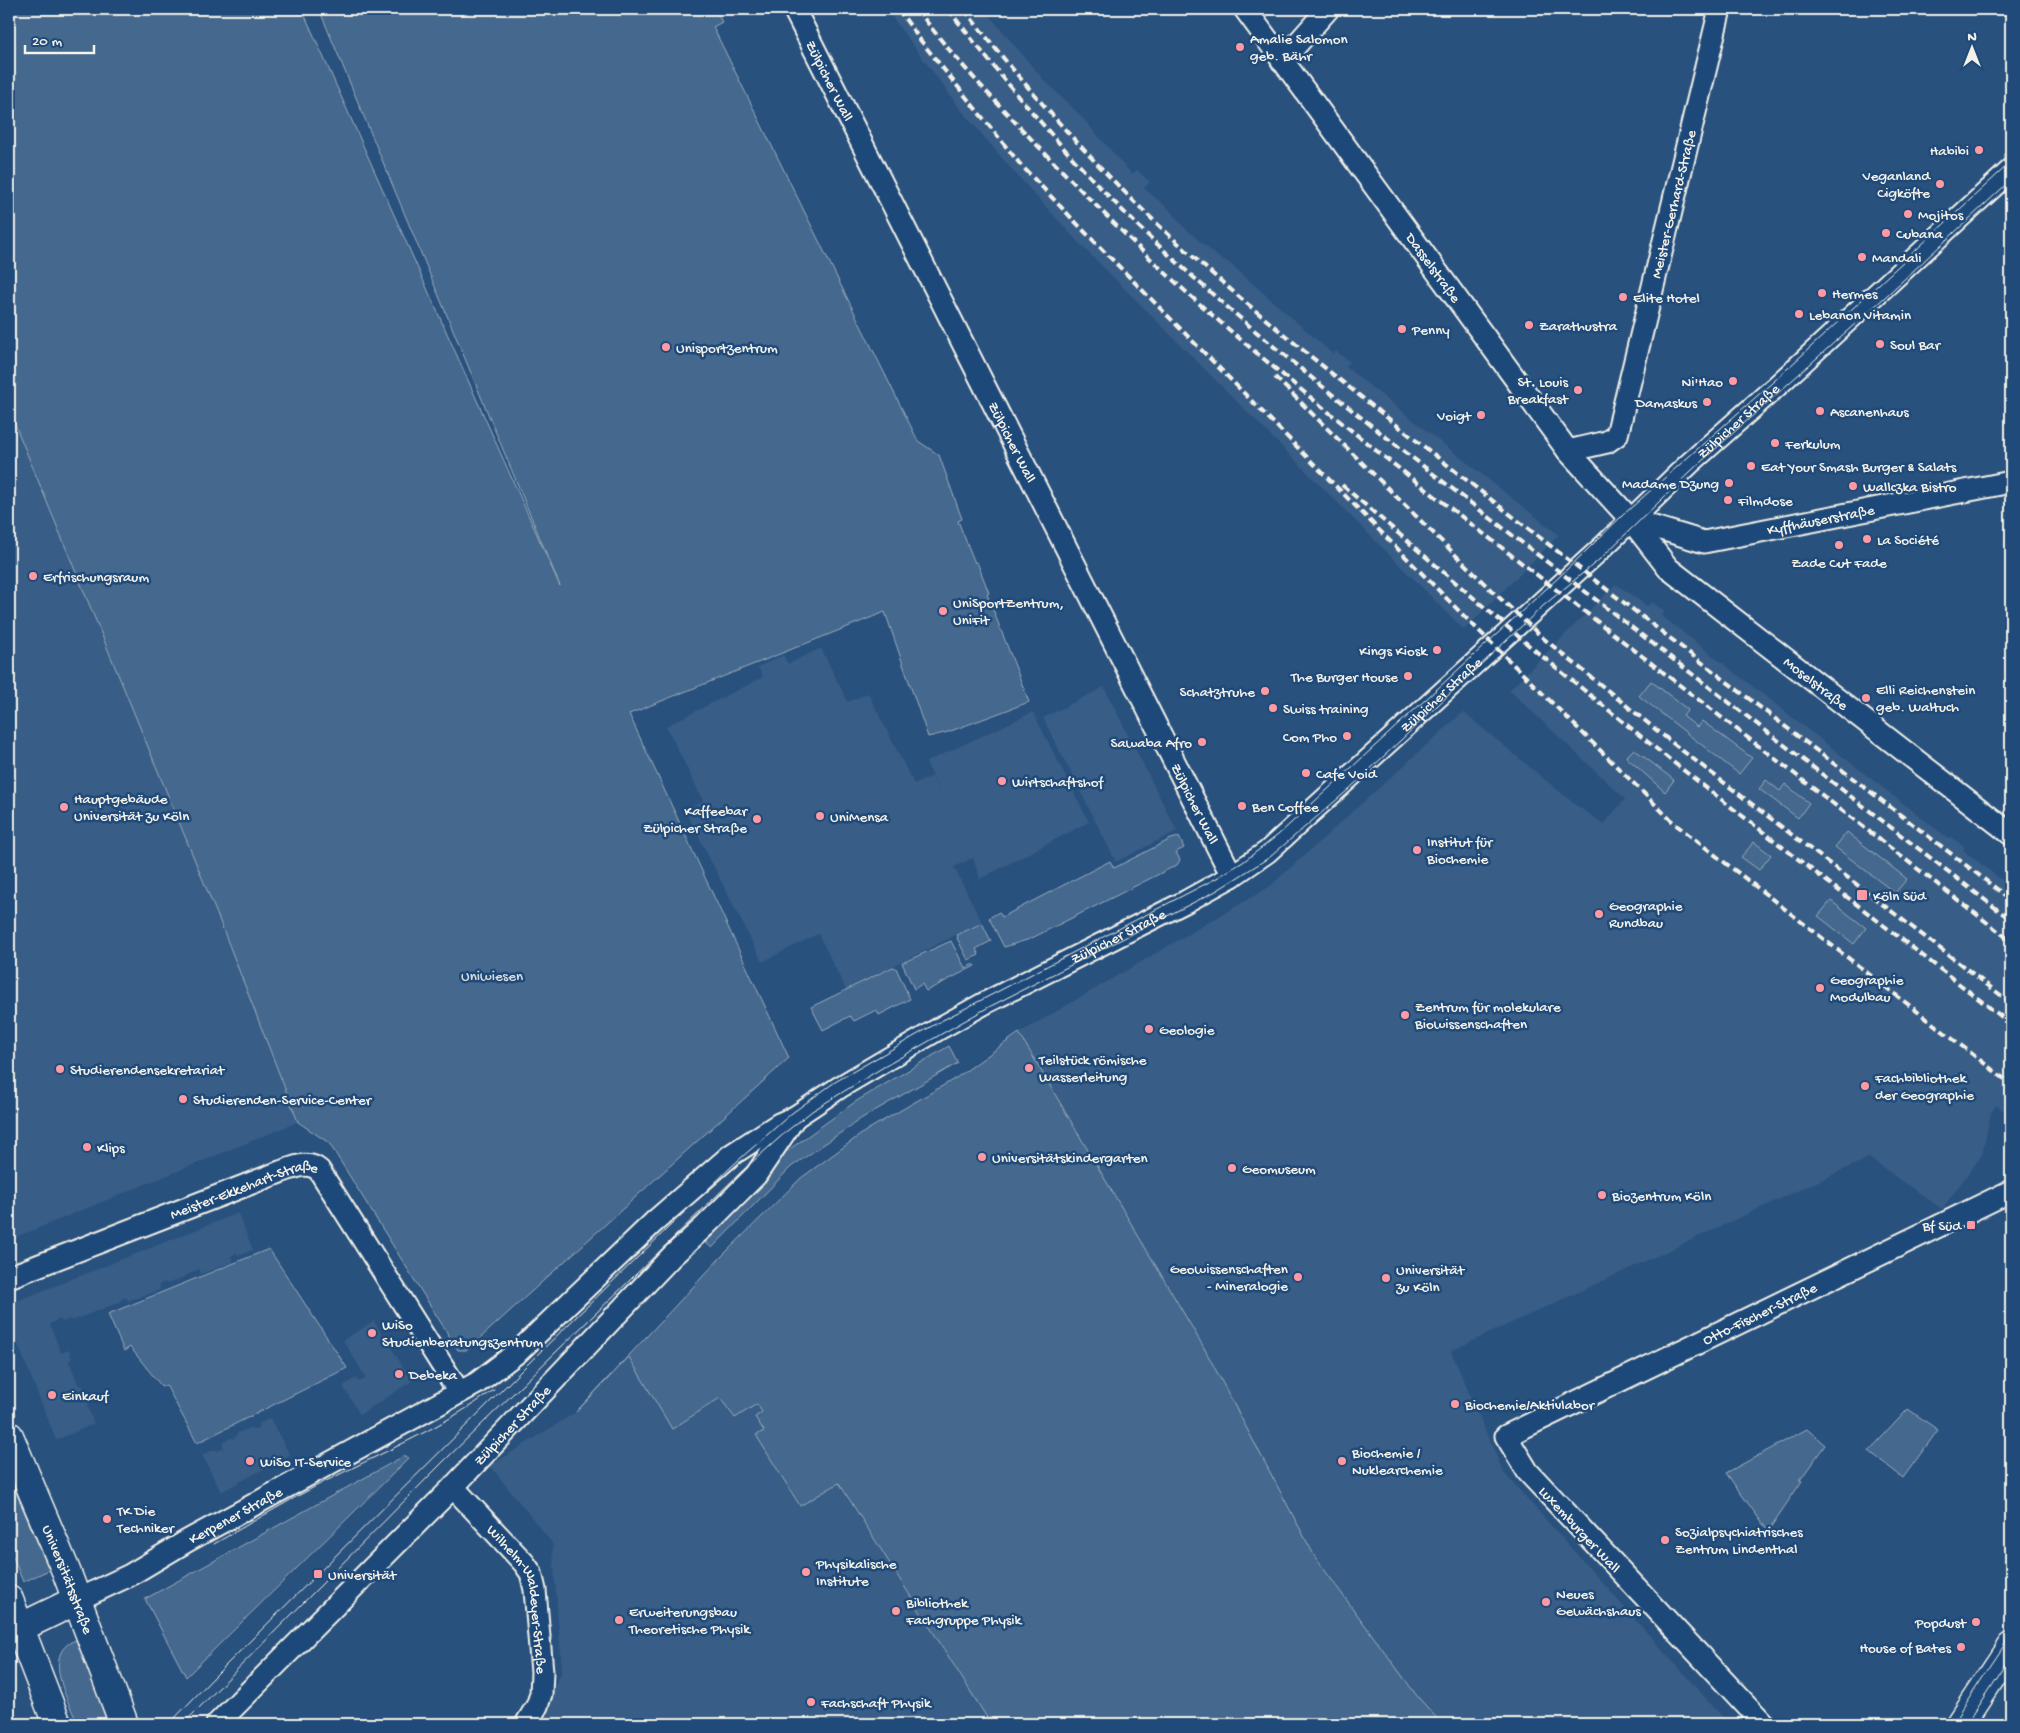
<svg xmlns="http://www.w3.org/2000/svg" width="2020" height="1733" font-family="'Gochi Hand',sans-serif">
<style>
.built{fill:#375d86}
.green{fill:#45688e;stroke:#9cacbb}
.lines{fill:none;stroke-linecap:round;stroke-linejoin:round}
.street-casing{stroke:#f4f1e8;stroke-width:25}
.secondary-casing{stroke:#f4f1e8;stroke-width:31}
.primary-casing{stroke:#f4f1e8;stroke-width:31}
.street{stroke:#1f4a7a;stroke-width:21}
.secondary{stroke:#1f4a7a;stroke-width:28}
.primary{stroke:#1f4a7a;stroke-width:28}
.tram{stroke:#f4f1e8;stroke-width:1}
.rail{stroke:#f4f1e8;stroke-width:4;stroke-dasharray:8 4;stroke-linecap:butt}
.poi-dot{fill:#ff9aa2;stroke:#1f4a7a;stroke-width:2}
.labels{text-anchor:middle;stroke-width:5;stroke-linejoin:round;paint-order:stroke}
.poi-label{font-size:15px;fill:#f4f1e8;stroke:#1f4a7a;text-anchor:start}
.street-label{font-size:15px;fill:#f4f1e8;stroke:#1f4a7a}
.park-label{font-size:15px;fill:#dadcda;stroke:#1f4a7a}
</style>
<rect width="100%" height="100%" fill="#28517e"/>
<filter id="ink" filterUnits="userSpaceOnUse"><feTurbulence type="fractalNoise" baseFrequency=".02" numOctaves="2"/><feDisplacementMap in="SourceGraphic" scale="10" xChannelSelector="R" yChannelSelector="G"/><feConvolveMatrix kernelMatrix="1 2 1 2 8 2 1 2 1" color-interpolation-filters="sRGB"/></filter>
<g filter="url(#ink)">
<path class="built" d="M 886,9 L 984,9 L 1043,79 L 1077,112 L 1132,174 L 1137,170 L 1150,182 L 1144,188 L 1169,209 L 1184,227 L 1218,257 L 1228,262 L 1333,354 L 1336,351 L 1350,362 L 1346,367 L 1559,535 L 1464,630 L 1077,241 L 1013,171 L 961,110 Z
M 9,410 L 219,919 L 298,1122 L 9,1240 Z
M 1616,584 L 1647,606 L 1652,602 L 1665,611 L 1662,616 L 1949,839 L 1952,837 L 1965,847 L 1963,850 L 2011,887 L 2011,1102 L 2004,1111 L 1996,1105 L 1991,1113 L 1982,1155 L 1942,1209 L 1869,1158 L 1451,1351 L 1504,1473 L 1729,1724 L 1442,1724 L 1417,1696 L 1315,1557 L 1203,1346 L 1019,1033 L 1269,887 L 1463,712 L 1576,805 L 1604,824 L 1625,799 L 1509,690 Z
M 821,648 L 848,702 L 868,693 L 914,784 L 932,776 L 940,792 L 926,762 L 1033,712 L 1089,822 L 980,879 L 973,858 L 954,867 L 982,922 L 846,990 L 818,934 L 762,962 L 685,810 L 703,801 L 666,726 L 763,677 L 758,667 L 783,655 L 788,664 Z
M 1104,687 L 1177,831 L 1116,862 L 1043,718 Z
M 238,1213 L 253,1250 L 238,1256 L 237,1253 L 231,1256 L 233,1262 L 201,1274 L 199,1269 L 178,1280 L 166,1284 L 165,1282 L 159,1285 L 160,1290 L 128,1301 L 126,1297 L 120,1300 L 120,1302 L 72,1321 L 70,1319 L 62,1322 L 60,1319 L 50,1324 L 61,1353 L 69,1350 L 72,1359 L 69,1361 L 79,1386 L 83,1385 L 90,1403 L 87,1405 L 94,1424 L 56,1440 L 9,1322 L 9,1304 Z
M 374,1321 L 383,1336 L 387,1333 L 395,1346 L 392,1349 L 412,1381 L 360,1415 L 343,1386 L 356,1378 L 359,1382 L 366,1378 L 343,1340 Z
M 629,1357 L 720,1398 L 757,1404 L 762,1412 L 755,1417 L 764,1431 L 757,1435 L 799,1506 L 838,1483 L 991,1724 L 535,1724 L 562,1671 L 552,1543 L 490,1466 L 576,1412 Z
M 270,1418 L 290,1455 L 221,1492 L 202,1455 L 215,1449 L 217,1451 L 224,1448 L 222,1443 L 232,1437 L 234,1439 L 238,1433 L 251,1427 L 254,1430 L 260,1427 L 259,1424 Z"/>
<path class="green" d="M 9,9 L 302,9 L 560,586 L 319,9 L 715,9 L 722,22 L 713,27 L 918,441 L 939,455 L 962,519 L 958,521 L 975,563 L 977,562 L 989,593 L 987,594 L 1029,702 L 948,732 L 928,737 L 885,612 L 629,714 L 789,1058 L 467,1350 L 458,1350 L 329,1143 L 298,1122 L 219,919 L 9,410 Z
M 1651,681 L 1688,710 L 1683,716 L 1697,727 L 1702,721 L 1752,758 L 1739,774 L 1639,696 Z
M 1634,749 L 1674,780 L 1665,792 L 1626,757 Z
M 1766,780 L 1780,791 L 1785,784 L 1809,803 L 1798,818 L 1759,789 Z
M 1847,832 L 1907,879 L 1895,893 L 1835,847 Z
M 1179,837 L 1184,848 L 1176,852 L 1180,860 L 1177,865 L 1030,939 L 1004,947 L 989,918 L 999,912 L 1002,917 L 1110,861 L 1114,868 L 1171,839 Z
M 1754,842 L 1771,855 L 1759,870 L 1741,857 Z
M 1831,901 L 1866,928 L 1854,944 L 1818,916 Z
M 982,923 L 991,941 L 976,949 L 979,955 L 968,960 L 957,938 L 958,937 L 957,935 Z
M 951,941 L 965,968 L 974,964 L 975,966 L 926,991 L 922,984 L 914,989 L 902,963 Z
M 893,967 L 896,968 L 910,999 L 879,1015 L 876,1010 L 854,1021 L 850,1016 L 823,1030 L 811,1007 Z
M 1019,1033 L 1203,1346 L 1315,1557 L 1417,1696 L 1442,1724 L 991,1724 L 839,1483 L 800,1506 L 756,1435 L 764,1431 L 755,1417 L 762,1412 L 757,1404 L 735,1418 L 720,1398 L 672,1429 L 629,1357 L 576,1412 L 721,1257 L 801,1178 L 867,1130 L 956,1078 Z
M 949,1046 L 958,1063 L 862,1118 L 791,1167 L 712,1248 L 700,1238 L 776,1159 L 855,1102 Z
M 269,1249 L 347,1368 L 197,1443 L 166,1385 L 162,1387 L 130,1347 L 124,1351 L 108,1314 Z
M 1908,1409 L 1938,1430 L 1903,1478 L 1869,1451 Z
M 1807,1429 L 1825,1445 L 1800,1480 L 1802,1481 L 1768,1531 L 1726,1473 Z
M 404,1456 L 409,1458 L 186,1677 L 145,1599 Z
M 9,1476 L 49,1570 L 23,1582 L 9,1547 Z
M 76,1640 L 110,1724 L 78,1724 C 69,1703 40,1652 76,1640 Z"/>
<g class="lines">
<defs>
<g id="street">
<path id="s1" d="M 794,9 L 1232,876"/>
<path id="s2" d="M 1245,9 L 1568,451 L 1631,520 L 1668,568 L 2011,834"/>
<path d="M 1282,61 L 1328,9"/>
<path id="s3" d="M 1568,451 L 1607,442 L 1617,435 L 1720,9"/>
<path id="s4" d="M 1631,520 L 1704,542 L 2011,482"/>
<path id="s5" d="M 9,1277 L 280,1172 C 293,1168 308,1160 319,1170 L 459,1392"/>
<path id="s6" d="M 453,1487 L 524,1563 L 531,1573 L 535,1590 L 542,1672 L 541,1694 L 537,1706 L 526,1724"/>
<path id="s7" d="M 77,1600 L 130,1575 L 187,1541 L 477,1383 L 519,1351 L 654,1222 L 731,1155 L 779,1124 L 795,1117 L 840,1087 L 942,1027 L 985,1003 L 1185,902 L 1232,876 L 1267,852 L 1604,546 L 1689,464 L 1779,384 L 2011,170"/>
<path id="s8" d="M 217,1724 L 453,1487 L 672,1256 L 705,1226 L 756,1175 L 795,1117"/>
<path id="s9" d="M 1764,1724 L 1528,1472 L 1506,1436 L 2011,1191"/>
</g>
<path id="secondary" d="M 9,1633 L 77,1600"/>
<g id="primary">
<path id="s10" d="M 9,1436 L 66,1571 L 124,1724"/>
<path d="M 9,1600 L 57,1724"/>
<path d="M 1960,1724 L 2011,1647"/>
</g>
</defs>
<use href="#street" class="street-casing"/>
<use href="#secondary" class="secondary-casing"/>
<use href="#primary" class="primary-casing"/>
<use href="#street" class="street"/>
<use href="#secondary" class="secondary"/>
<use href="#primary" class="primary"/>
<path class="tram" d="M 214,1544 C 249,1524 284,1503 320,1484 C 379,1454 440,1429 494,1390
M 169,1724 L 216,1675 L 542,1350 L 733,1165 L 792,1113 L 835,1082 L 939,1022 L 1215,879 L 1243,862 L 1278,835 L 1558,578 L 1624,514 L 1774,381 L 2011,162
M 183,1724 L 444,1461 L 741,1172 L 787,1131 L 812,1111 L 882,1068 L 987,1008 L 1216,891 L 1270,857 L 1348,790 L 1543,606 L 1600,559 L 1692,470 L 1885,297 L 2011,180
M 1952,1724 L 2011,1635
M 1967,1724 L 2011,1657"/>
<path class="rail" d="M 898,9 L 921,41 L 1020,164 L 1084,231 L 1463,615 L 1675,824 L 2011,1084
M 917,9 C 953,58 995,101 1037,145 C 1093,203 1150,261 1211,314 C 1267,363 1325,409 1383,456 L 2011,941
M 948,9 C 1016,96 1088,181 1169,255 C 1282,359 1404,451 1525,545 C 1687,670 1849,795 2011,920
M 964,9 C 1029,92 1101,173 1179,244 C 1275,331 1378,410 1479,490 C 1655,628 1834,763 2011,900
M 1275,377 L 1490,589 L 1543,638 L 1675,745 L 2011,1003
M 1342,485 L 1532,648 L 1669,759 L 2011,1024"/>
</g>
</g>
<g class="poi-dot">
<circle cx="1240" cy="47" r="5"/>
<circle cx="1979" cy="150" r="5"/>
<circle cx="1940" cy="184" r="5"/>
<circle cx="1908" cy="214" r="5"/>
<circle cx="1886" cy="233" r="5"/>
<circle cx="1862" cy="257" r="5"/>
<circle cx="1822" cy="293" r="5"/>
<circle cx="1623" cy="297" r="5"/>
<circle cx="1799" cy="314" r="5"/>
<circle cx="1529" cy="325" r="5"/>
<circle cx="1402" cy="329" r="5"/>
<circle cx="1880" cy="344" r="5"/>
<circle cx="666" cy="347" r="5"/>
<circle cx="1733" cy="381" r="5"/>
<circle cx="1578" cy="390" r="5"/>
<circle cx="1707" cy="402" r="5"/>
<circle cx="1820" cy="411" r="5"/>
<circle cx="1481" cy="415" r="5"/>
<circle cx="1775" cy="443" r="5"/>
<circle cx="1751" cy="466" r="5"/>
<circle cx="1729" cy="483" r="5"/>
<circle cx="1853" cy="486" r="5"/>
<circle cx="1728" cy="500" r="5"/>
<circle cx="1867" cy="539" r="5"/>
<circle cx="1839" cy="545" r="5"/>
<circle cx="33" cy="576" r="5"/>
<circle cx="943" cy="611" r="5"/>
<circle cx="1437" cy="650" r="5"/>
<circle cx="1408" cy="676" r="5"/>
<circle cx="1265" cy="691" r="5"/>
<circle cx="1866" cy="698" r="5"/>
<circle cx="1273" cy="708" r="5"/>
<circle cx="1347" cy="736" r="5"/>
<circle cx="1202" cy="742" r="5"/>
<circle cx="1306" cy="773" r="5"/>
<circle cx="1002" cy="781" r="5"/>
<circle cx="1242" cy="806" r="5"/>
<circle cx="64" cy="807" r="5"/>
<circle cx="820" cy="816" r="5"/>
<circle cx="757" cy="819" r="5"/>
<circle cx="1417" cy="850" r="5"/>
<rect x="1856" y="889" width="12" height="12" rx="2.5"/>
<circle cx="1599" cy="914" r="5"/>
<circle cx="1820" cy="988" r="5"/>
<circle cx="1405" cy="1015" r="5"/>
<circle cx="1149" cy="1029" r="5"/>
<circle cx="1029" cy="1068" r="5"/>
<circle cx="60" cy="1069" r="5"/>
<circle cx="1865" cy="1086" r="5"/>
<circle cx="183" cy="1099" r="5"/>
<circle cx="87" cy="1147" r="5"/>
<circle cx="982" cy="1157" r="5"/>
<circle cx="1232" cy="1168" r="5"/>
<circle cx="1602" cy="1195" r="5"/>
<rect x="1966" y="1220" width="10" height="10" rx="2.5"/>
<circle cx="1298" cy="1277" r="5"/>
<circle cx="1386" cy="1278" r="5"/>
<circle cx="372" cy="1333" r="5"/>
<circle cx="399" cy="1374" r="5"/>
<circle cx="52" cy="1395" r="5"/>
<circle cx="1455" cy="1404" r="5"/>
<circle cx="250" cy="1461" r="5"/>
<circle cx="1342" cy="1461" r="5"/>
<circle cx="107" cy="1519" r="5"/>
<circle cx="1665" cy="1540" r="5"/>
<circle cx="806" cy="1572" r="5"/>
<rect x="313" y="1569" width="10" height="10" rx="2.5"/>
<circle cx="1546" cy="1602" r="5"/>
<circle cx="896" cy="1611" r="5"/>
<circle cx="619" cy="1620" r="5"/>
<circle cx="1976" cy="1622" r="5"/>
<circle cx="1961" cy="1647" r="5"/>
<circle cx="811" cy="1702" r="5"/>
</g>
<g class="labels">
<g class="poi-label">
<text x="1250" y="43">Amalie Salomon<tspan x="1250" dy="17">geb. Bähr</tspan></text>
<text x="1969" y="155" text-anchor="end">Habibi</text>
<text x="1930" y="180" text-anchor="end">Veganland<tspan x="1930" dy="17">Cigköfte</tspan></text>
<text x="1918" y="219">Mojitos</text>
<text x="1896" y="238">Cubana</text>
<text x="1872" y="262">Mandali</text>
<text x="1832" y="298">Hermes</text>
<text x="1633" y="302">Elite Hotel</text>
<text x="1809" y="319">Lebanon Vitamin</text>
<text x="1539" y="330">Zarathustra</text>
<text x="1412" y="334">Penny</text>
<text x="1890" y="349">Soul Bar</text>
<text x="676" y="352">Unisportzentrum</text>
<text x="1568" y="386" text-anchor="end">St. Louis<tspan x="1568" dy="17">Breakfast</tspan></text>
<text x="1723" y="386" text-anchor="end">Ni'Hao</text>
<text x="1697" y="407" text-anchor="end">Damaskus</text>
<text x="1830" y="416">Ascanenhaus</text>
<text x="1471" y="420" text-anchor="end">Voigt</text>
<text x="1785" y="448">Ferkulum</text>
<text x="1761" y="471">Eat Your Smash Burger &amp; Salats</text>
<text x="1719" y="488" text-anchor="end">Madame Dzung</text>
<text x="1863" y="491">Wallczka Bistro</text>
<text x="1738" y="505">Filmdose</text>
<text x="1877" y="544">La Société</text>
<text x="1839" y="567" text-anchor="middle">Zade Cut Fade</text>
<text x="43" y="581">Erfrischungsraum</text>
<text x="953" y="607">UniSportZentrum,<tspan x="953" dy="17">UniFit</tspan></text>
<text x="1427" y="655" text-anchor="end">Kings Kiosk</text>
<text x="1398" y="681" text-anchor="end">The Burger House</text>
<text x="1876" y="694">Elli Reichenstein<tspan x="1876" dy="17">geb. Waltuch</tspan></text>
<text x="1255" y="696" text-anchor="end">Schatztruhe</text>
<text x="1283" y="713">Swiss training</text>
<text x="1337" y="741" text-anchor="end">Com Pho</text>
<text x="1192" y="747" text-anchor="end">Sawaba Afro</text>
<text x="1316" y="778">Cafe Void</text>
<text x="1012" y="786">Wirtschaftshof</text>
<text x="74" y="803">Hauptgebäude<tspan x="74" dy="17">Universität zu Köln</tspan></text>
<text x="1252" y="811">Ben Coffee</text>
<text x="747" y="815" text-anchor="end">Kaffeebar<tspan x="747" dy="17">Zülpicher Straße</tspan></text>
<text x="830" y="821">UniMensa</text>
<text x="1427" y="846">Institut für<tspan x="1427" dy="17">Biochemie</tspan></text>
<text x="1873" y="900">Köln Süd</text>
<text x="1609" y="910">Geographie<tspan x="1609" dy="17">Rundbau</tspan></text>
<text x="1830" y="984">Geographie<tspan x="1830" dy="17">Modulbau</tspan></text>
<text x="1415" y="1011">Zentrum für molekulare<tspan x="1415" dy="17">Biowissenschaften</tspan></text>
<text x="1159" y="1034">Geologie</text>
<text x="1039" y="1064">Teilstück römische<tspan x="1039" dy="17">Wasserleitung</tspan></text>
<text x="70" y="1074">Studierendensekretariat</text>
<text x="1875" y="1082">Fachbibliothek<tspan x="1875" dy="17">der Geographie</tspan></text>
<text x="193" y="1104">Studierenden-Service-Center</text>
<text x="97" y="1152">Klips</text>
<text x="992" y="1162">Universitätskindergarten</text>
<text x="1242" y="1173">Geomuseum</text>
<text x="1612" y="1200">Biozentrum Köln</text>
<text x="1961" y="1230" text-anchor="end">Bf Süd</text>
<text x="1288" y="1273" text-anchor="end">Geowissenschaften<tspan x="1288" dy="17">- Mineralogie</tspan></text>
<text x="1396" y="1274">Universität<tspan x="1396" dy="17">zu Köln</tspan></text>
<text x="382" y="1329">WiSo<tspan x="382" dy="17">Studienberatungszentrum</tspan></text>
<text x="409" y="1379">Debeka</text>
<text x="62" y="1400">Einkauf</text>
<text x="1465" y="1409">Biochemie/Aktivlabor</text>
<text x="1352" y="1457">Biochemie /<tspan x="1352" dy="17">Nuklearchemie</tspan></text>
<text x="260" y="1466">WiSo IT-Service</text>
<text x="117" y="1515">TK Die<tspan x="117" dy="17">Techniker</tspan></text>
<text x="1675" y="1536">Sozialpsychiatrisches<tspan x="1675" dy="17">Zentrum Lindenthal</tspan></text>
<text x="816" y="1568">Physikalische<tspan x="816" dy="17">Institute</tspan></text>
<text x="328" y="1579">Universität</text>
<text x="1556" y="1598">Neues<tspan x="1556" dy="17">Gewächshaus</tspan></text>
<text x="906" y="1607">Bibliothek<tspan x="906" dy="17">Fachgruppe Physik</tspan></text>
<text x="629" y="1616">Erweiterungsbau<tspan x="629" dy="17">Theoretische Physik</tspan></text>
<text x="1966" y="1627" text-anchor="end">Popdust</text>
<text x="1951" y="1652" text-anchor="end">House of Bates</text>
<text x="821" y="1707">Fachschaft Physik</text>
</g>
<g class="street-label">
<text dy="5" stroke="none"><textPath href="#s1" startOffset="80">Zülpicher Wall</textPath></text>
<text dy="5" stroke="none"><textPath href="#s3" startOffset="290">Meister-Gerhard-Straße</textPath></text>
<text dy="5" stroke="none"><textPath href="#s2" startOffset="320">Dasselstraße</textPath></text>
<text dy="5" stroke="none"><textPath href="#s7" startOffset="2052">Zülpicher Straße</textPath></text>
<text dy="5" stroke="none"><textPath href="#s1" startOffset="485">Zülpicher Wall</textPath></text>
<text dy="5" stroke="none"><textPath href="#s4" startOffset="195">Kyffhäuserstraße</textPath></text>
<text dy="5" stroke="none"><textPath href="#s2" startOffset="889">Moselstraße</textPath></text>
<text dy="5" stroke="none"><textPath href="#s7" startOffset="1648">Zülpicher Straße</textPath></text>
<text dy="5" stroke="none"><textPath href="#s1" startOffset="890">Zülpicher Wall</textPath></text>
<text dy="5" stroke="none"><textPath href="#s7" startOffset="1242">Zülpicher Straße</textPath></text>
<text dy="5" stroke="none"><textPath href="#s5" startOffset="252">Meister-Ekkehart-Straße</textPath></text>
<text dy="5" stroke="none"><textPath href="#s9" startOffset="669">Otto-Fischer-Straße</textPath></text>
<text dy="5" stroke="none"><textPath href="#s8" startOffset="420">Zülpicher Straße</textPath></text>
<text dy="5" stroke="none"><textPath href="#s7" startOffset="180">Kerpener Straße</textPath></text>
<text transform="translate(1580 1529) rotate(47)" y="5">Luxemburger Wall</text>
<text dy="5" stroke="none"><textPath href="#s10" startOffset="155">Universitätsstraße</textPath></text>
<text dy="5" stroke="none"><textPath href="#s6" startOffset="136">Wilhelm-Waldeyer-Straße</textPath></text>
</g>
<g class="park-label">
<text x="492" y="980">Uniwiesen</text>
</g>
</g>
<rect width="2020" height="1733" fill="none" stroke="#1f4a7a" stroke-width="30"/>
<rect x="15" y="15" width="1990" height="1703" fill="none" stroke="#f4f1e8" stroke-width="2" filter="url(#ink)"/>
<g transform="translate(1972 48)" stroke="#1f4a7a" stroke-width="4" paint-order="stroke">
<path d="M0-4L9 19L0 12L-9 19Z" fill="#f4f1e8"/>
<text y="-8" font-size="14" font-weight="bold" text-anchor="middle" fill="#f4f1e8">N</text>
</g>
<path d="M25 45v8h69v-8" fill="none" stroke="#f4f1e8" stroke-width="2.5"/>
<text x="32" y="45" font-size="15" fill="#f4f1e8" stroke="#1f4a7a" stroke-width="4" paint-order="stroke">20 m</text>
</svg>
